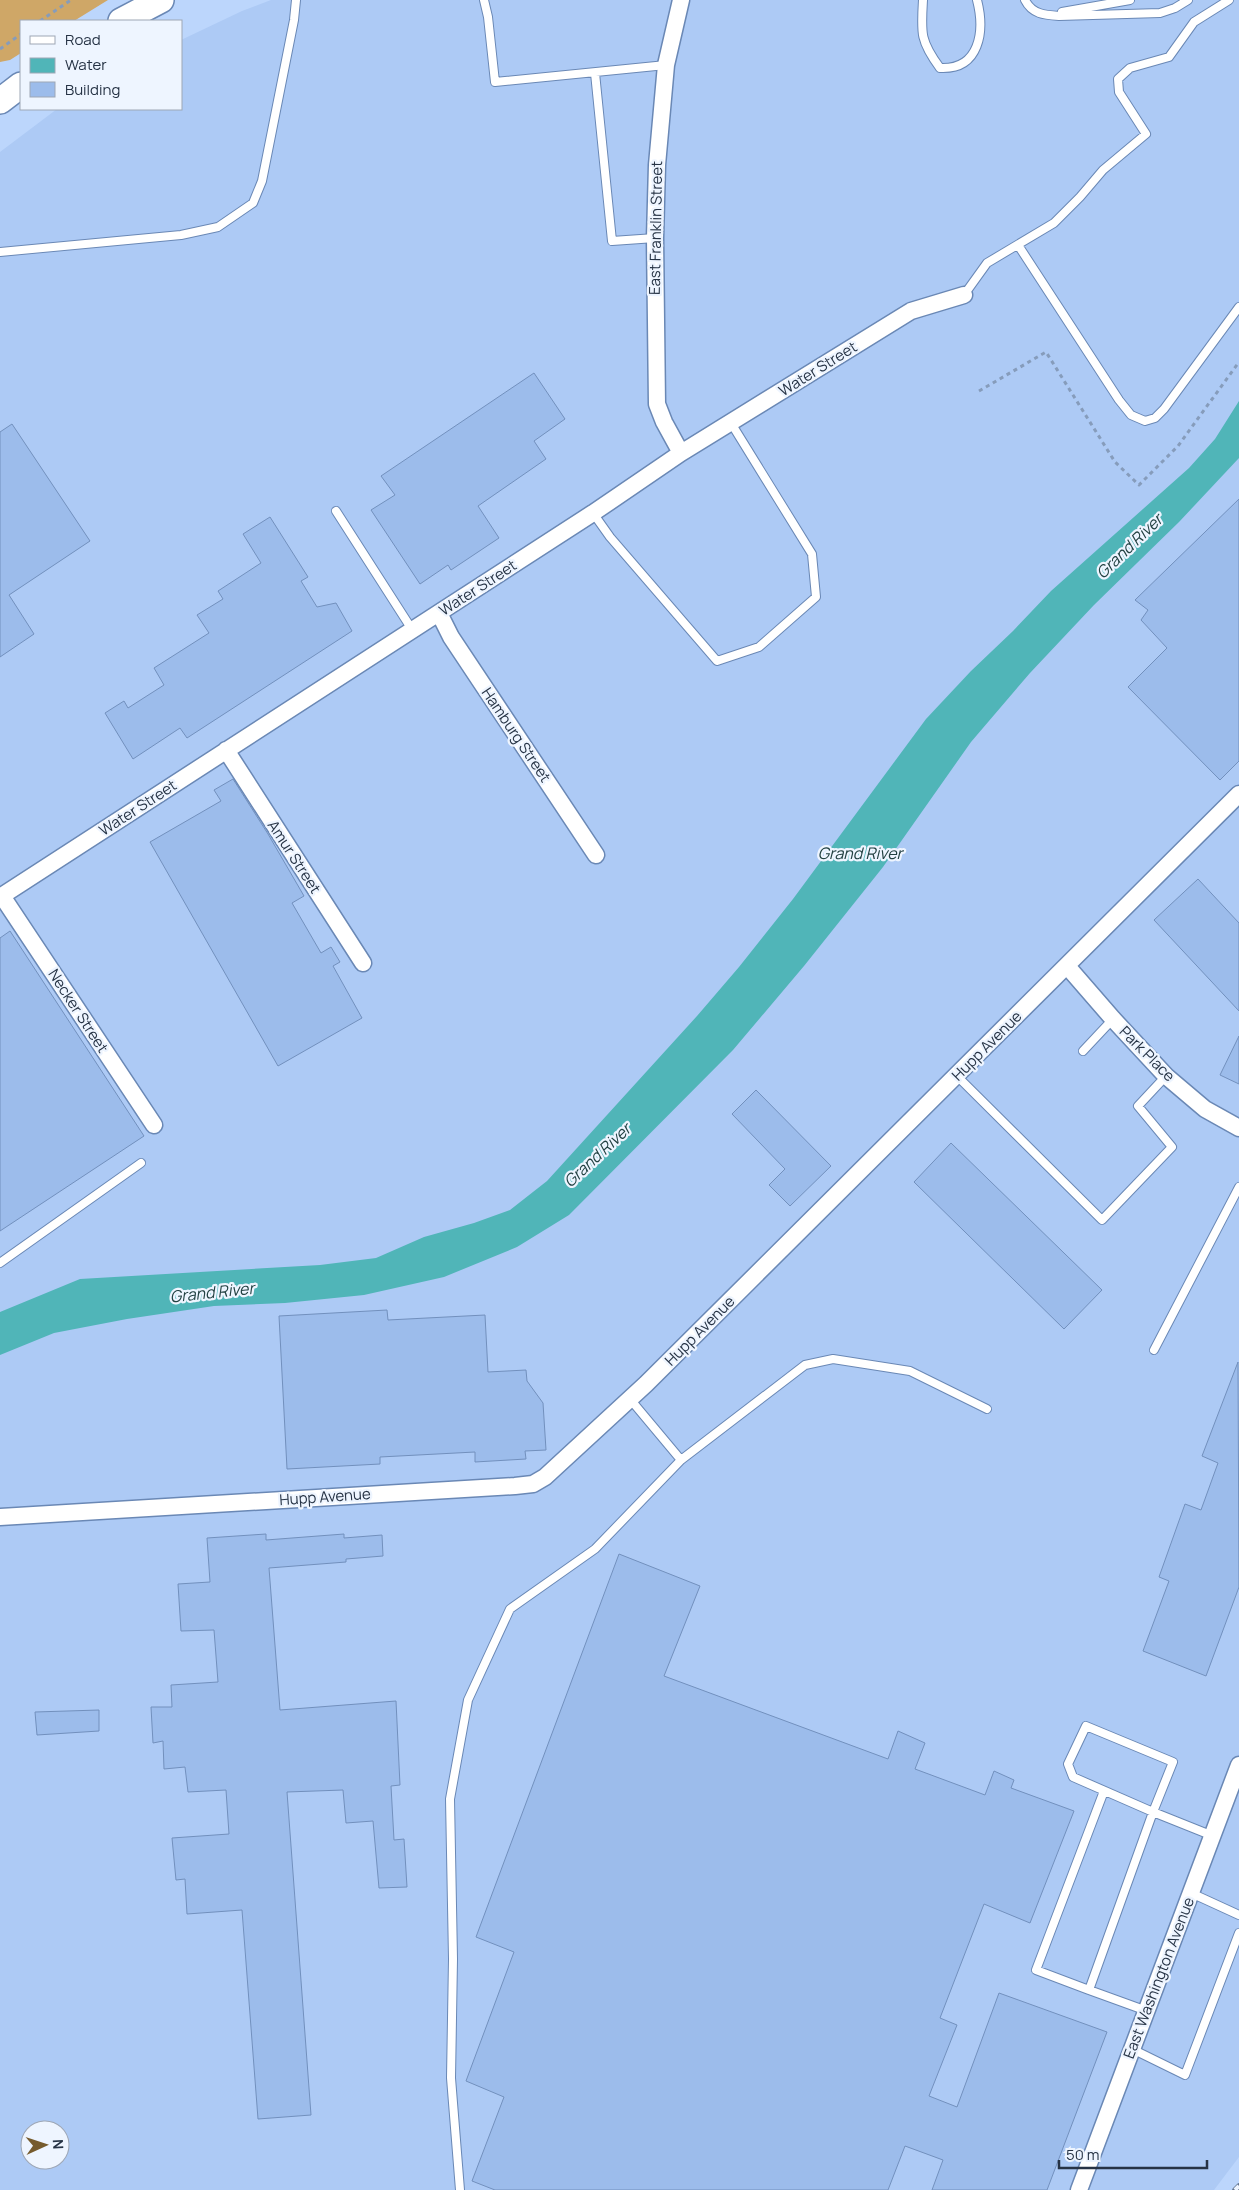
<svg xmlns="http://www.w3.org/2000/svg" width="1239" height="2190" font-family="Manrope,sans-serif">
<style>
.built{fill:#adcaf5;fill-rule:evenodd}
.green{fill:#cfa767}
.water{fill:#50b5b8}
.building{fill:#9cbceb;stroke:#7290bd}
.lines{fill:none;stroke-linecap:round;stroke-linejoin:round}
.service-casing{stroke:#6a88b5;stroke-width:10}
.minor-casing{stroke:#6a88b5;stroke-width:19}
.primary-casing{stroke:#6a88b5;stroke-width:28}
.path{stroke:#869cbb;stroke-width:3;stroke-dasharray:4 4;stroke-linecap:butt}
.service{stroke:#fff;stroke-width:8}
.minor{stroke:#fff;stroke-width:16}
.primary{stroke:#fff;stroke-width:25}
.rail-casing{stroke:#63758f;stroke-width:5.5}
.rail{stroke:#eef5ff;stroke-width:4;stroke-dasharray:11;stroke-linecap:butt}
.labels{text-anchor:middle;stroke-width:4.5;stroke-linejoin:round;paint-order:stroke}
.street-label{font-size:15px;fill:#263345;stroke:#eef5ff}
.water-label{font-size:16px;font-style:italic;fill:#224142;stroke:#eef5ff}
</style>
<rect width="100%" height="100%" fill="#bcd6fc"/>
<path class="built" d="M 271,0 L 1239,0 L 1239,2157 L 1214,2190 L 0,2190 L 0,152 L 57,109 L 181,109 L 181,40 L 242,11 ZM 30,2130 L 60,2130 L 60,2160 L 30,2160 Z"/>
<path class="green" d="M 0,0 L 108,0 L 74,21 L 21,21 L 21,53 L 10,60 L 0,62 Z"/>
<path class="water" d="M 1239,401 L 1239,458 L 1179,522 L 1094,605 L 1030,673 L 971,742 L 883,867 L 804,966 L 733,1050 L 569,1215 L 517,1247 L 444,1277 L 364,1295 L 285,1303 L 214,1306 L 127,1319 L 54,1333 L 0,1355 L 0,1312 L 80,1279 L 320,1265 L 376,1258 L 424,1237 L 474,1223 L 510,1210 L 547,1181 L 697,1016 L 739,967 L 793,899 L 926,719 L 971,671 L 1013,631 L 1051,591 L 1189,468 L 1215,439 Z"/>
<path class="building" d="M 534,373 L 565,419 L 534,441 L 546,459 L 478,506 L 499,538 L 451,570 L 448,565 L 420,584 L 371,510 L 395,495 L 381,476 Z
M 12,424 L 90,541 L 9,595 L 34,634 L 0,657 L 0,432 Z
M 1239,499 L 1239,761 L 1220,780 L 1128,687 L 1167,648 L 1141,620 L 1148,610 L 1135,600 Z
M 270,517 L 308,577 L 301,581 L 317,607 L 336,603 L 352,631 L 187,738 L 180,728 L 133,759 L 105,713 L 124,701 L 128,708 L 164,685 L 154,668 L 209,633 L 197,615 L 223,599 L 218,591 L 261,563 L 243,534 Z
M 233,779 L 268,834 L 304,896 L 292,903 L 321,953 L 331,947 L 340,962 L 333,966 L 362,1018 L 278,1066 L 150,842 L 221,801 L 214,790 Z
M 1198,879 L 1239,923 L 1239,1011 L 1154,920 Z
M 10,931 L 144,1136 L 0,1231 L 0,938 Z
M 1239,1036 L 1239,1084 L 1220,1075 Z
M 756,1090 L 831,1166 L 790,1206 L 769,1185 L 785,1169 L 732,1114 Z
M 951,1143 L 1102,1290 L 1064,1329 L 914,1182 Z
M 387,1310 L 388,1320 L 485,1315 L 488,1372 L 526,1370 L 527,1381 L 543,1403 L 546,1450 L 525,1451 L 526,1459 L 475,1462 L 475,1452 L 380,1457 L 380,1464 L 287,1469 L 279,1316 Z
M 1238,1362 L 1239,1587 L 1206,1676 L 1143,1651 L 1169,1581 L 1159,1577 L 1185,1504 L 1201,1510 L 1218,1463 L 1202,1456 Z
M 266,1534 L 266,1540 L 344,1534 L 344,1538 L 382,1535 L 383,1556 L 346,1559 L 346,1562 L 269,1568 L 280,1710 L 396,1701 L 400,1785 L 391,1786 L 394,1840 L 404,1839 L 407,1887 L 379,1888 L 373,1821 L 346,1823 L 343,1790 L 287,1792 L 311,2115 L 258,2119 L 242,1910 L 187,1914 L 185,1879 L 176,1880 L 172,1838 L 229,1834 L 226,1790 L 188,1792 L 185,1767 L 164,1769 L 163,1741 L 153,1743 L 151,1707 L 172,1707 L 171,1685 L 218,1682 L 214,1630 L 181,1631 L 178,1584 L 210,1582 L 207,1538 Z
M 619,1554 L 700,1586 L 664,1676 L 888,1759 L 898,1731 L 925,1743 L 915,1769 L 985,1795 L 994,1771 L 1014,1780 L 1011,1788 L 1074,1811 L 1030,1923 L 984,1904 L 940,2018 L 957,2025 L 929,2096 L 957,2107 L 999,1993 L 1107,2032 L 1047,2190 L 932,2190 L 943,2160 L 905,2146 L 888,2190 L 495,2190 L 472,2181 L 504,2097 L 466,2081 L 514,1952 L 476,1937 Z
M 99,1710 L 99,1731 L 37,1735 L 35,1712 Z"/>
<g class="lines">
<defs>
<path id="service" d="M 484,0 L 488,17 L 495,82 L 666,65
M 923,0 C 921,33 920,41 940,68 C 980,70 985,31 977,0
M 1025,0 C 1032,14 1044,15 1059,16 L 1160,13 L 1175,8 L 1188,0
M 1062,12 L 1130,0
M 595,73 L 612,241 L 655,238
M 1018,245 L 1119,400 L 1131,415 L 1145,421 L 1155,418 L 1164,409 L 1239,307
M 0,252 L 181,235 L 218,227 L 253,203 L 262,181 L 294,20 L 296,0
M 964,295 L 987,263 L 1054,223 L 1080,197 L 1103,170 L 1146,134 L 1119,92 L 1118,79 L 1130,68 L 1169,57 L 1194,22 L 1229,0
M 336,511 L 413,631
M 593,513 L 610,537 L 717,661 L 759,647 L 816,597 L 812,554 L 731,423
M 1083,1051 L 1113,1019
M 957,1076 L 1102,1220 L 1172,1147 L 1138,1106 L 1166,1076
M 0,1263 L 141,1163
M 1154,1350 L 1239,1187
M 681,1460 L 805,1365 L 833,1359 L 910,1371 L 987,1409
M 1086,1726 L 1173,1762 L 1153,1812 L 1073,1777 L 1068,1764 Z
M 1191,1893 L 1239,1915
M 1089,1990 L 1036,1970 L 1104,1791
M 1147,2011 L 1089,1990 L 1153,1812 L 1213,1836
M 1132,2049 L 1185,2075 L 1239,1933
M 460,2190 L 451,2078 L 453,1959 L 450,1799 L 468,1700 L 510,1609 L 595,1549 L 681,1460 L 630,1399"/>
<path id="minor" d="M 681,453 L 664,422 L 657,404 L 655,238 L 657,165 L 666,65 L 681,0
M 439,613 L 451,637 L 596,855
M 226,750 L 363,963
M 2,896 L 154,1125
M 0,897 L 593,513 L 681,453 L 911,311 L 964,295
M 1067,966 L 1113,1019 L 1166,1076 L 1205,1109 L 1239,1128
M 0,1517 L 515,1486 L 533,1484 L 545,1477 L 646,1384 L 1239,794
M 1079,2190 L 1239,1765"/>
<path id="primary" d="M 121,21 L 161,0
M 0,101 L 21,85"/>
</defs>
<use href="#service" class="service-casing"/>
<use href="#minor" class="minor-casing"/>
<use href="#primary" class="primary-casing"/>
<path class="path" d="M 40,21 L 71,0
M 0,49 L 21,34
M 979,391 L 1046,352 L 1115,462 L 1139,485 L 1178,446 L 1239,362"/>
<use href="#service" class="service"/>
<use href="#minor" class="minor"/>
<use href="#primary" class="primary"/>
<defs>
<path id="rail" d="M 1235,2190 L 1239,2186"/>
</defs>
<use href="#rail" class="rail-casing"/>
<use href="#rail" class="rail"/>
</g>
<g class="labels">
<g class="street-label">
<text transform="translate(656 228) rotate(-89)" y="5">East Franklin Street</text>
<text transform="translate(818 369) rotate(-32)" y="5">Water Street</text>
<text transform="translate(478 588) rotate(-33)" y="5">Water Street</text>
<text transform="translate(516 735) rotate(56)" y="5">Hamburg Street</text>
<text transform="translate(138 808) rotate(-33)" y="5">Water Street</text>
<text transform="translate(294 857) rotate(57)" y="5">Amur Street</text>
<text transform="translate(78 1011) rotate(57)" y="5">Necker Street</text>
<text transform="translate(987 1046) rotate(-45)" y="5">Hupp Avenue</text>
<text transform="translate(1147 1054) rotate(45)" y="5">Park Place</text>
<text transform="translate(700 1331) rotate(-45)" y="5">Hupp Avenue</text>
<text transform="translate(325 1497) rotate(-4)" y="5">Hupp Avenue</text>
<text transform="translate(1159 1978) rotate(-69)" y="5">East Washington Avenue</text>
</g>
<g class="water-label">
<text transform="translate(1129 546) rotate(-44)" y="6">Grand River</text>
<text x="860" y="859">Grand River</text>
<text transform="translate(597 1155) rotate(-43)" y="6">Grand River</text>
<text transform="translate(212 1292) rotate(-6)" y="6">Grand River</text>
</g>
</g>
<rect x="20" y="20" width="162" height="90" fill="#eef5ff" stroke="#9ea7b5"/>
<rect x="30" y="36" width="25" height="8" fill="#ffffff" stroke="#9ea7b5"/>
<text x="65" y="45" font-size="15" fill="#263345">Road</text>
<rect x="30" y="58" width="25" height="15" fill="#50b5b8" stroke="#9ea7b5"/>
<text x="65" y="70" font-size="15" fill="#263345">Water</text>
<rect x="30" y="82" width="25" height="15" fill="#9cbceb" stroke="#9ea7b5"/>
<text x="65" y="95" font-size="15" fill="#263345">Building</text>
<g transform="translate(45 2145) rotate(87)"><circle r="24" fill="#eef5ff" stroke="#9ea7b5"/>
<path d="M0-4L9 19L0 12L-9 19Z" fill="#765b2d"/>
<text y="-8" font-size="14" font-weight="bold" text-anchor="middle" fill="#263345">N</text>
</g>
<path d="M1059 2160v8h148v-8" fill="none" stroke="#263345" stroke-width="2.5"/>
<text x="1066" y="2160" font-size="15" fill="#263345" stroke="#eef5ff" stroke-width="4" paint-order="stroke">50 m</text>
</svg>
